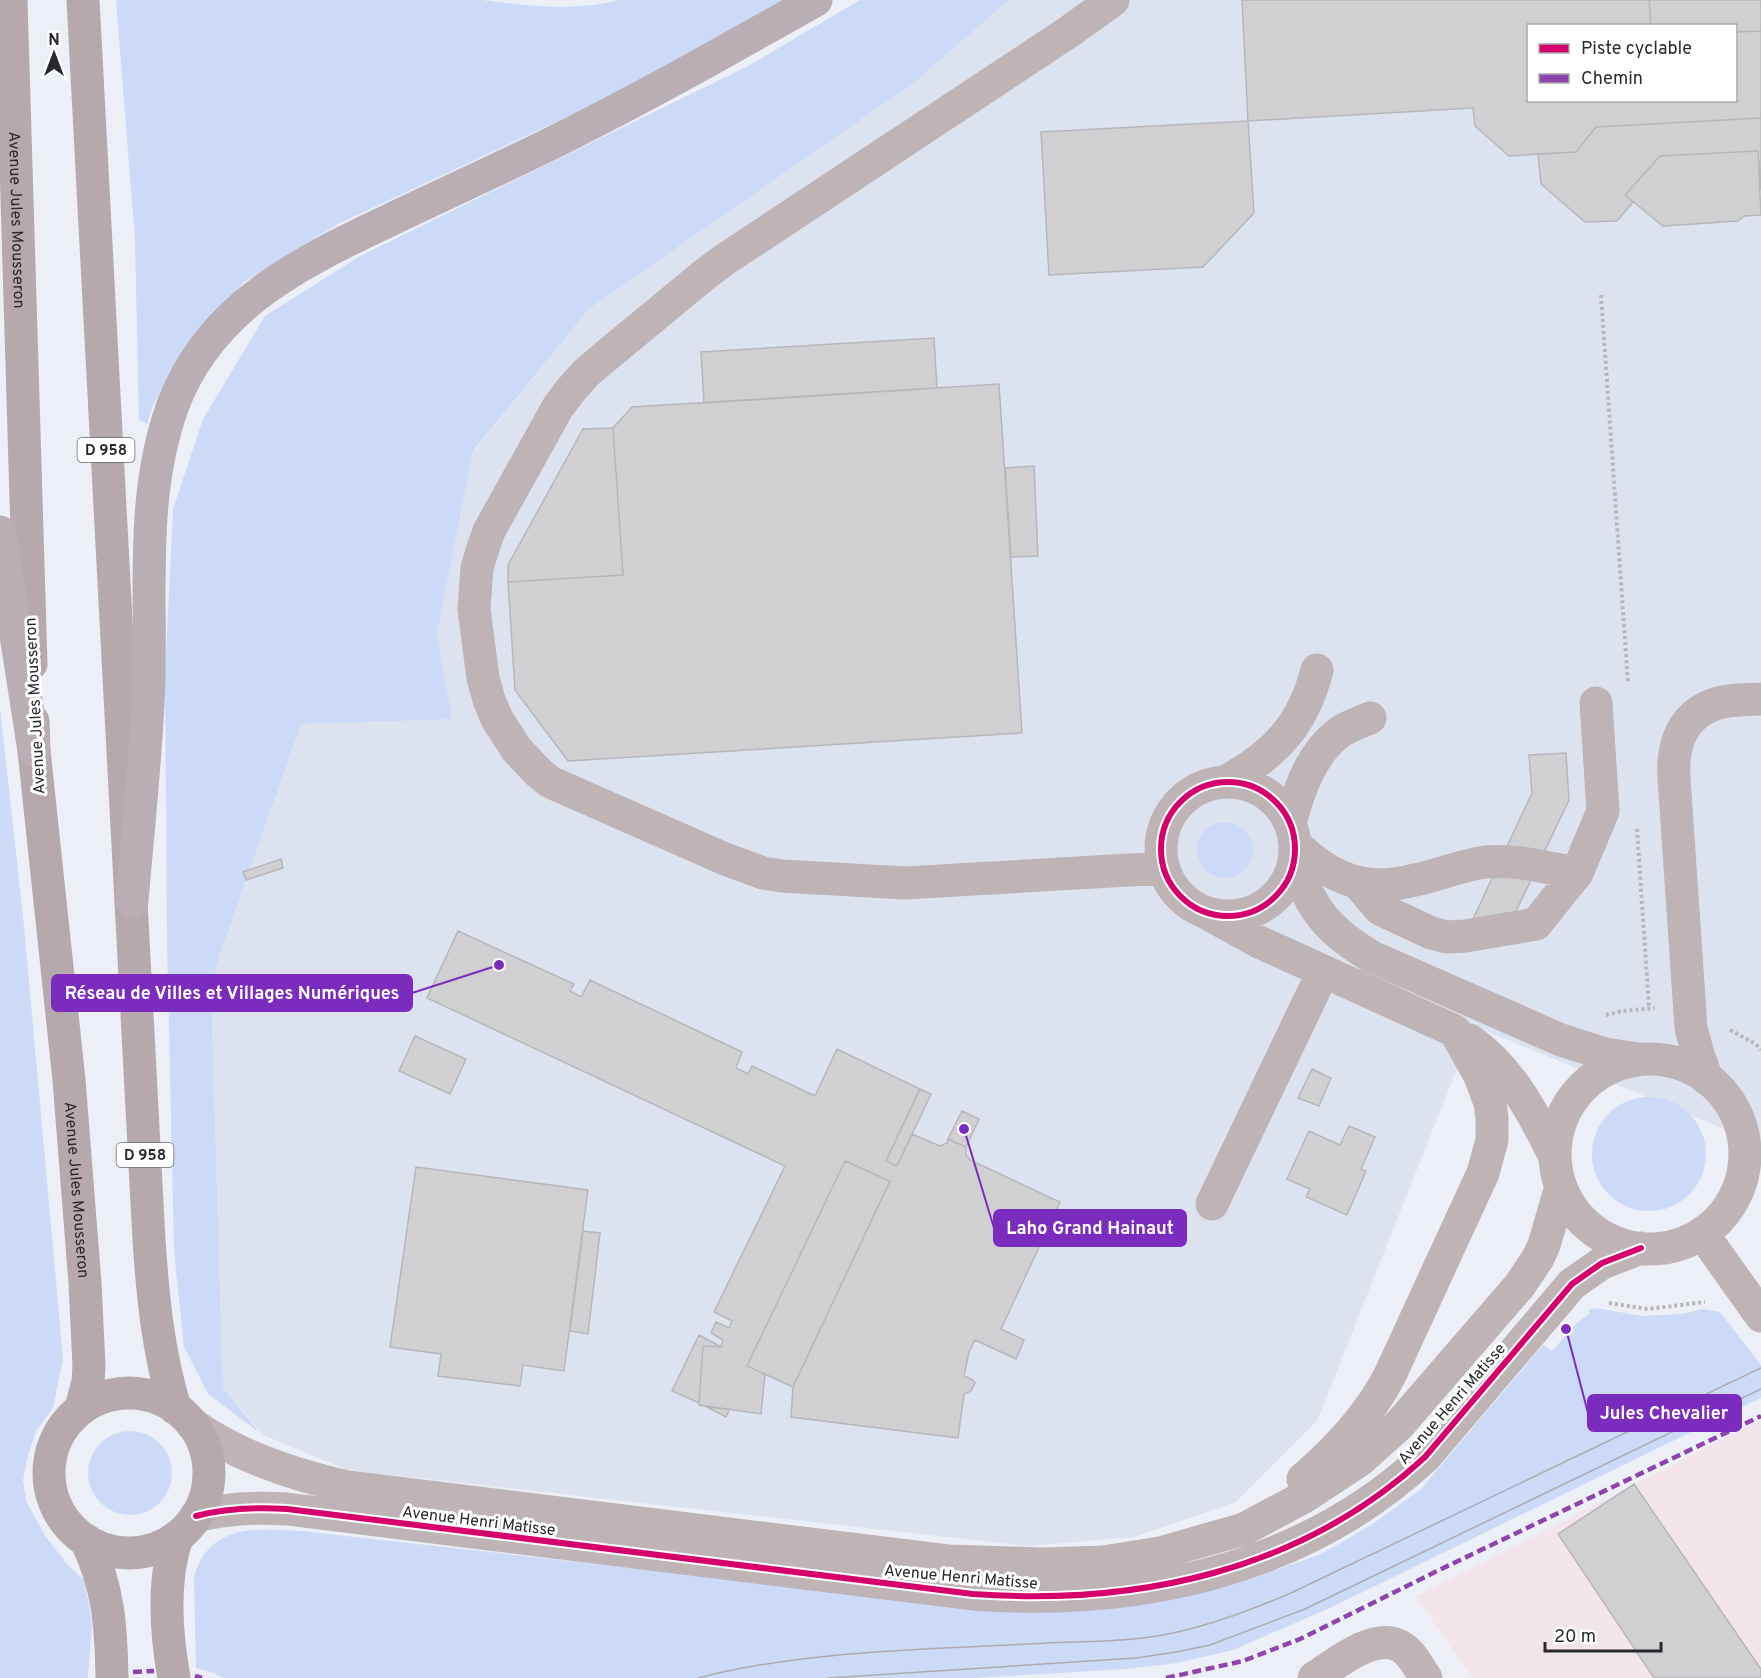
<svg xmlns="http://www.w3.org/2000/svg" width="1761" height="1678" font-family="Overpass,sans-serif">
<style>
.built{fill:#dce3ef;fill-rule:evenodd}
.education{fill:#f2e5ea}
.green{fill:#ccdaf7}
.building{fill:#d0cfd2;stroke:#b7b6ba;stroke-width:1.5}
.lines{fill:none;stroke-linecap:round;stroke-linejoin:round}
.path{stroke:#bcb5b8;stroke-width:4;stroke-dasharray:3 3;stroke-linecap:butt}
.minor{stroke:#beb3b5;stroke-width:33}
.major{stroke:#b6a9ae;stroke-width:33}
.highway{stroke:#b9aeb3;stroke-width:33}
.tram{stroke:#b0aaae;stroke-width:1.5}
.quiet{stroke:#8e44ad;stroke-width:4.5;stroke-dasharray:9 4.5;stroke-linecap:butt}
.cycleway-casing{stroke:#fff;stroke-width:10}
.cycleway{stroke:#d6006c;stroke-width:6}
.labels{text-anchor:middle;stroke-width:6;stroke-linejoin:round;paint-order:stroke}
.shield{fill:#fff;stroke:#68696c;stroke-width:1.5}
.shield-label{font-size:15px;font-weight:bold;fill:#28292d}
.street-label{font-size:16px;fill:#28292d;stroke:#fff}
.leader{fill:none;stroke:#7b2cbf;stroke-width:2}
.callout-dot{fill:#7b2cbf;stroke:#fff;stroke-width:2}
.callout{fill:#7b2cbf;stroke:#7b2cbf;stroke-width:2}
.callout-label{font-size:18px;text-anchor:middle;font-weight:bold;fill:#fff}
</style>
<rect width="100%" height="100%" fill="#eceff6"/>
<path class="built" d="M 1009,0 L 1761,0 L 1761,1144 L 1474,1026 L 1317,1421 L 1236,1502 L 1134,1537 L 1027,1546 L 373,1473 L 345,1469 L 263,1435 L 223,1388 L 212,1022 L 216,966 L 301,724 L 451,718 L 437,634 L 473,452 L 589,309 L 915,82 ZM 1528,26 L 1736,26 L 1736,100 L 1528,100 Z"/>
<path class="education" d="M 1761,1420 L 1761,1678 L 1472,1678 L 1416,1596 Z"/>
<path class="green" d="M 116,0 L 482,0 C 527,6 573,12 618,0 L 784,0 L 595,104 L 338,224 L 244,282 L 192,340 L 153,405 L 147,424 L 139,420 L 135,240 Z
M 860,0 L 1009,0 L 915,82 L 589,309 L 473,451 L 437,634 L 452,719 L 301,724 L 216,966 L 212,1022 L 223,1388 L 260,1433 L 208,1394 L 184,1347 L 174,1251 L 167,939 L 165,675 L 173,509 L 203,419 L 265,316 L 360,256 L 748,66 Z
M 0,708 L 24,926 L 63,1359 L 53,1408 L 36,1431 L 27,1459 L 23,1481 L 26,1501 L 46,1537 L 68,1565 L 84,1580 L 92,1622 L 88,1678 L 0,1678 Z
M1197 850a28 28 0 1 1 56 0a28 28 0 1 1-56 0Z
M1592 1154a57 57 0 1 1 114 0a57 57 0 1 1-114 0Z
M 1596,1308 L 1642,1316 L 1681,1314 L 1703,1309 L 1720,1312 L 1761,1365 L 1761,1398 L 1332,1607 L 1233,1650 L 1177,1663 L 1126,1669 L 974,1678 L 223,1678 L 214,1673 L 196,1668 L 194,1576 C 210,1524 257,1528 301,1531 L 918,1600 L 1177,1595 L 1269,1572 L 1316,1556 L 1341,1543 L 1374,1523 L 1421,1489 L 1543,1345 L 1552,1351 L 1577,1323 L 1589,1314 L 1589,1309 Z
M88 1473a42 42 0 1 1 84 0a42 42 0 1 1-84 0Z"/>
<path class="building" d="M 1242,0 L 1649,0 L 1651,26 L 1528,26 L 1528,100 L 1736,100 L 1736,32 L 1761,31 L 1761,118 L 1596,127 L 1576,152 L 1509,156 L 1475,126 L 1473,108 L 1248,121 Z
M 1649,0 L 1761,0 L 1761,31 L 1736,32 L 1736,26 L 1651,26 Z
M 1761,118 L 1761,190 L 1758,151 L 1660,156 L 1625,195 L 1633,202 L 1617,221 L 1585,222 L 1541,184 L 1538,154 L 1576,152 L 1596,127 Z
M 1248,121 L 1254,213 L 1203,267 L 1049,275 L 1041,132 Z
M 1758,151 L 1761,215 L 1744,216 L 1738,221 L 1663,226 L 1625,195 L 1660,156 Z
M 934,338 L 937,388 L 704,403 L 701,352 Z
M 999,384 L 1022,733 L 568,761 L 515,690 L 508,582 L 623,575 L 613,428 L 632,407 Z
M 613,428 L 623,575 L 508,582 L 508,565 L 583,429 Z
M 1034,466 L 1038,556 L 1011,557 L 1005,468 Z
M 1566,753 L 1569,800 L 1499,947 L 1467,932 L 1532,793 L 1529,755 Z
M 281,859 L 283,868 L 246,880 L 243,872 Z
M 458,931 L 574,984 L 570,991 L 581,997 L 590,980 L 742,1052 L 736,1068 L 748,1074 L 752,1066 L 815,1096 L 837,1049 L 920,1089 L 886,1161 L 897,1166 L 912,1134 L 940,1146 L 947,1143 L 948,1139 L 966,1147 L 966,1155 L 970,1160 L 1060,1202 L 1001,1329 L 1024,1340 L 1016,1359 L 975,1340 L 969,1352 L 964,1376 L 973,1380 L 975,1383 L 971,1391 L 964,1394 L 958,1438 L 791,1417 L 793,1387 L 890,1181 L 845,1161 L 747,1366 L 765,1374 L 761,1414 L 699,1405 L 703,1346 L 721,1347 L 723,1340 L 711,1333 L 716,1322 L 729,1328 L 732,1321 L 714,1312 L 785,1166 L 427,998 Z
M 415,1036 L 466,1059 L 450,1094 L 399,1071 Z
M 1312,1069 L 1331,1078 L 1319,1106 L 1298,1098 Z
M 920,1089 L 931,1094 L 897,1166 L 886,1161 Z
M 962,1111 L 979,1119 L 966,1147 L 948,1139 Z
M 1349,1126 L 1375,1137 L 1361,1169 L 1366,1171 L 1347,1215 L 1306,1197 L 1310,1189 L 1287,1179 L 1309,1131 L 1340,1145 Z
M 845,1161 L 890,1181 L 793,1387 L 747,1366 Z
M 416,1167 L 588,1190 L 564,1371 L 523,1365 L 520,1386 L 438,1376 L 441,1354 L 390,1347 Z
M 583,1231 L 600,1233 L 588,1334 L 570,1331 Z
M 699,1335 L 721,1347 L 703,1346 L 699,1403 L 672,1391 Z
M 705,1406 L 716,1408 L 730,1409 L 726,1417 Z
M 1634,1484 L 1761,1669 L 1761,1678 L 1654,1678 L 1558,1534 Z"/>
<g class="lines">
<path class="path" d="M 1601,295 L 1628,684
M 1637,829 L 1649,1008
M 1606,1015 L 1623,1011 L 1655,1008
M 1730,1030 L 1756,1044 L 1761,1050
M 1609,1303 L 1648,1309 L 1705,1302"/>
<path class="minor" d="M 1113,0 L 1070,31 L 724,260 L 704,275 L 606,356 L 586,373 L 570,391 L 558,407 L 489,531 L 483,548 L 477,568 L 474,609 L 483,678 L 489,700 L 497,719 L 517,750 L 539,773 L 550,782 L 725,859 L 763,873 L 782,876 L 905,883 L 1164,868
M1161 849a67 67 0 1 1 134 0a67 67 0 1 1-134 0Z
M 1225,782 C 1274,755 1303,726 1317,670
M 1290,823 C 1299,790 1311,753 1340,732 C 1349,726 1360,722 1370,718
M 1295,844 C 1331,879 1365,893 1415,880 C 1439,875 1462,865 1486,862 C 1516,859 1548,868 1577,873 L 1603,811 L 1596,703
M 1294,863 C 1312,910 1328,931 1372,957 L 1561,1040 L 1605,1054 L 1638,1059
M 1357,882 L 1380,909 L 1431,933 L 1447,937 L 1465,936 L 1536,924 L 1577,873
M 1205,912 L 1259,942 L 1455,1031 L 1480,1076 L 1490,1103 L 1492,1118 L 1492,1140 L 1483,1173 L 1390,1375 C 1369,1416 1338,1449 1303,1479
M 1469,1040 C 1510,1068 1534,1114 1555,1157
M1555 1154a95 95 0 1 1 190 0a95 95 0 1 1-190 0Z
M 1707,1079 L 1698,1054 L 1691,1028 L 1674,778 C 1672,744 1682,714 1718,703 C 1732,699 1747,700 1761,699
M 1212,1204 L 1323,972
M 1702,1233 L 1761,1316
M 192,1424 C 238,1457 294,1475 348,1487 L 948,1561 L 1044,1564 L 1103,1562 L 1160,1553 L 1244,1529 L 1304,1497 L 1360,1460 L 1399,1425 L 1520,1285 L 1538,1258 L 1544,1245 L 1561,1187
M 196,1516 C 227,1508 255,1507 287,1509 L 973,1594 C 1137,1606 1302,1571 1425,1457 L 1572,1284 L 1602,1263 L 1641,1248
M 1314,1678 C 1336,1664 1377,1629 1403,1648 C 1413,1655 1419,1668 1426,1678"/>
<g class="major">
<path id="s1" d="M 11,0 L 31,664"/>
<path d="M 83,0 L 149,1240 C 153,1299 158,1351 175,1408"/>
<path id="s2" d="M 33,721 L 34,751 L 69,1080 L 85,1283 L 89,1366 L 88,1382 L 81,1408"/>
<circle cx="129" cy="1473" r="80"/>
<path d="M 86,1540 C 109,1588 111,1626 112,1678"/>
<path d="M 174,1678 C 166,1633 162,1581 177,1537"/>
</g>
<path class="highway" d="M 0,532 L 34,751
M 132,901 C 138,827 147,752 149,678 C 151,586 141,493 173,405 C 210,306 301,262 390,220 C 442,195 495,171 546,146 C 638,101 727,50 816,0"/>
<path class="tram" d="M 698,1678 C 811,1649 931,1650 1046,1643 C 1088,1641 1132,1642 1173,1633 C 1215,1624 1254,1609 1293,1592 L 1761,1368
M 828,1678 L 1136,1658 L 1176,1652 L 1210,1645 L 1305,1609 L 1761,1389"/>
<path class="quiet" d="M 133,1672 L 154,1671
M 195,1676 L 202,1678
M 1166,1678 L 1243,1661 L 1300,1639 L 1435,1572 L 1761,1416"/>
<defs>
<path id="cycleway" d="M1161 849a67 67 0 1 1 134 0a67 67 0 1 1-134 0Z
M 196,1516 C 227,1508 255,1507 287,1509 L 973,1594 C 1137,1606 1302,1571 1425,1457 L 1572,1284 L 1602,1263 L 1641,1248"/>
</defs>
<use href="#cycleway" class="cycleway-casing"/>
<use href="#cycleway" class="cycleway"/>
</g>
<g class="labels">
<g class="shield">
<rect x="77.5" y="438" width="57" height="24" rx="4.5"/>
<rect x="116.5" y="1143" width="57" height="24" rx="4.5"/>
</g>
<g class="shield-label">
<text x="106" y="455">D 958</text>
<text x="145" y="1160">D 958</text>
</g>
<g class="street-label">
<text dy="6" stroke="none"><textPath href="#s1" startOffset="220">Avenue Jules Mousseron</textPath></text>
<text transform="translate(34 706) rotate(-93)" y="6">Avenue Jules Mousseron</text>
<text dy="6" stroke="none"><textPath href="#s2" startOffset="471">Avenue Jules Mousseron</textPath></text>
<text transform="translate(1451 1403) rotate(-49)" y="6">Avenue Henri Matisse</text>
<text transform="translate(479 1520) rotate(7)" y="6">Avenue Henri Matisse</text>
<text transform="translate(961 1576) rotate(5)" y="6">Avenue Henri Matisse</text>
</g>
</g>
<path class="leader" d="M499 965L412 993M964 1129L994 1228M1566 1329L1588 1413"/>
<g class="callout-dot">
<circle cx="499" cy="965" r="6"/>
<circle cx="964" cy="1129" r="6"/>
<circle cx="1566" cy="1329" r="6"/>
</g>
<g class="callout">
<rect x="52" y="975" width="360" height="36" rx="6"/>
<rect x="994" y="1210" width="192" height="36" rx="6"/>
<rect x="1588" y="1395" width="153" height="36" rx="6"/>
</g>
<g class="callout-label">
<text x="232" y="999">Réseau de Villes et Villages Numériques</text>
<text x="1090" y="1234">Laho Grand Hainaut</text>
<text x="1664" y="1419">Jules Chevalier</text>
</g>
<rect x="1527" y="24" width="210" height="78" fill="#ffffff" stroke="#a9a9ab" stroke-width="1.5"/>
<rect x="1539" y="44" width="30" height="9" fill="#d6006c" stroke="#a9a9ab" stroke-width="1.5"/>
<text x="1581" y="54" font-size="18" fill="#28292d">Piste cyclable</text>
<rect x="1539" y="74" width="30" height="9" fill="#8e44ad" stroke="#a9a9ab" stroke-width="1.5"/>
<text x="1581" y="84" font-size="18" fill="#28292d">Chemin</text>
<g transform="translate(54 54)" stroke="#ffffff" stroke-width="4.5" paint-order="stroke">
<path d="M0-4.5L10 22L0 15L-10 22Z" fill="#28292d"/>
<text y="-9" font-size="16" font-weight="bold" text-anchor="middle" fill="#28292d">N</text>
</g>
<path d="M1545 1642v9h116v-9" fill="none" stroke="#28292d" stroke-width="3"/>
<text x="1554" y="1642" font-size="18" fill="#28292d" stroke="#ffffff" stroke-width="4.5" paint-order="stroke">20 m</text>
</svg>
